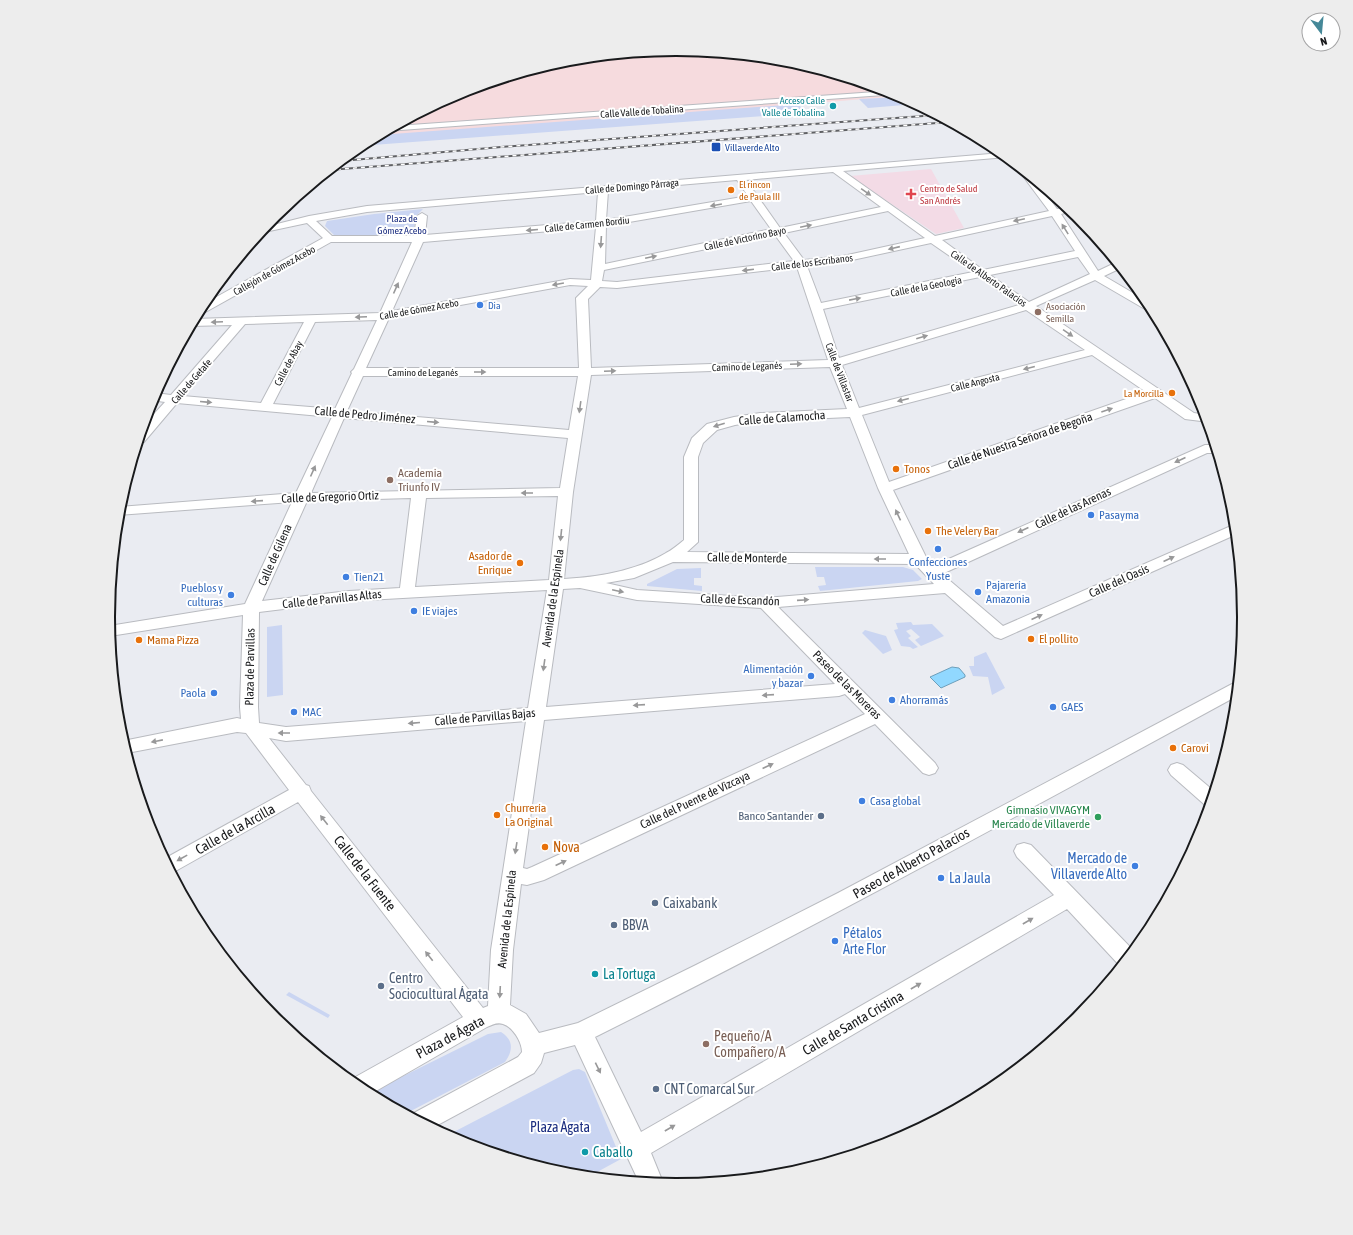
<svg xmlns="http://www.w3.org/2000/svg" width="1353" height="1235" font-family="'Asap Condensed',sans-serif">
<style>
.industrial{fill:#f6dbde}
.medical{fill:#f3dbe6}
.green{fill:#cad5f2}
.water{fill:#91d8ff;stroke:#6d9fbb}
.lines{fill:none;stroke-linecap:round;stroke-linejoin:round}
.minor-casing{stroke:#b9bbc0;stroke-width:2}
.minor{fill:#fff;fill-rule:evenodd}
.rail-casing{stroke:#606164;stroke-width:2}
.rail{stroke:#fff;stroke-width:1.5;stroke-dasharray:4;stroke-linecap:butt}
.oneway{fill:#989899}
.culture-dot{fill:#0f9aa8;stroke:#fff;stroke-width:1.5}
.transit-dot{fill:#1a4fb4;stroke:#fff;stroke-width:1.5}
.food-dot{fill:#e8710a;stroke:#fff;stroke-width:1.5}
.health-dot{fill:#e0444e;stroke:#fff;stroke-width:1.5}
.shop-dot{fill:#3f7fe0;stroke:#fff;stroke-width:1.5}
.education-dot{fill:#8d6e63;stroke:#fff;stroke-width:1.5}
.service-dot{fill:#5c6f8a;stroke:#fff;stroke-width:1.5}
.leisure-dot{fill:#2e9e5b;stroke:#fff;stroke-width:1.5}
.labels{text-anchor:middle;stroke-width:4;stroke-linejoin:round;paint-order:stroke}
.far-culture-label{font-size:10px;fill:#0d838f;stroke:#fff;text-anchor:end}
.far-street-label{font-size:10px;fill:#191a1c;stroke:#fff}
.far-transit-label{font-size:10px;fill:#164399;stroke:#fff;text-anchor:start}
.far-food-label{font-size:10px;fill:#c56008;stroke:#fff;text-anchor:start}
.far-health-label{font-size:10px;fill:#be3a42;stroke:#fff;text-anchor:start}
.far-park-label{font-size:10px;fill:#1c2e81;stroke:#fff}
.far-shop-label{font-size:10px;fill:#366cbe;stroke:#fff;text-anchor:start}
.far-education-label{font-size:10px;fill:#785e54;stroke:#fff;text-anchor:start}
.street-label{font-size:12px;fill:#191a1c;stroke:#fff}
.food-label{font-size:12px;fill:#c56008;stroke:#fff;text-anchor:start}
.education-label{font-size:12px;fill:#785e54;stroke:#fff;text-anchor:start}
.shop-label{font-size:12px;fill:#366cbe;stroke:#fff;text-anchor:start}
.leisure-label{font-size:12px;fill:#27864d;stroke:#fff;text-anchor:end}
.service-label{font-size:12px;fill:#4e5e75;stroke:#fff;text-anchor:end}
.near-street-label{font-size:14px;fill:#191a1c;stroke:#fff}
.near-food-label{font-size:14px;fill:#c56008;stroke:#fff;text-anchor:start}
.near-shop-label{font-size:14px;fill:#366cbe;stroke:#fff;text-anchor:start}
.near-service-label{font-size:14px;fill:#4e5e75;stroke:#fff;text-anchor:start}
.near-culture-label{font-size:14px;fill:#0d838f;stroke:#fff;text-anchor:start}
.near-education-label{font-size:14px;fill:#785e54;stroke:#fff;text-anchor:start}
.near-park-label{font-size:14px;fill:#1c2e81;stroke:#fff}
.rim{fill:none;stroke:#191a1c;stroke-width:2}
</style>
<rect width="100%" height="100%" fill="#eaecf2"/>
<path class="industrial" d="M 677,49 L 788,60 L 894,92 L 900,96 L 369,140 L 459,92 L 566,60 Z"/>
<path class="medical" d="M 931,169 L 964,228 L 936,234 L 850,176 Z"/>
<path class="green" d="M 902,97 L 916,104 L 868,108 L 859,99 Z
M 798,104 L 806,113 L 359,146 L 379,135 Z
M 423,209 L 417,215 L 412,236 L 336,237 L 325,226 L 327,221 L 374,214 Z
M 815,567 L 903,567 L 913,570 L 922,579 L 918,581 L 820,591 L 818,586 L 826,585 L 824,577 L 817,577 Z
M 701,568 L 701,578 L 694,578 L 694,585 L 702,586 L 702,591 L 647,586 L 647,584 L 677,569 Z
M 911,622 L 913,625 L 932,624 L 944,636 L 921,646 L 915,640 L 920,637 L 911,629 L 906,631 L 911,636 L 908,638 L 918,647 L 913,649 L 910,647 L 901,646 L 894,630 L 898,629 L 896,623 Z
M 282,625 L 283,695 L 267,697 L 267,627 Z
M 865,630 L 886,636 L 892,650 L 883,654 L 862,633 Z
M 986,652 L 1005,688 L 992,695 L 988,677 L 973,676 L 969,666 L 974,666 L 974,657 Z
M 289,992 L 330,1015 L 328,1018 L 286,995 Z
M 501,1032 C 514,1040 513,1051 505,1062 L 405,1114 L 367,1094 L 488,1034 Z
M 579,1069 L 585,1072 L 621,1159 L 588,1177 L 565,1175 L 459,1143 L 446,1136 L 573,1070 Z"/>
<path class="water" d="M 952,667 L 959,668 L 965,675 L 965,677 L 941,688 L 930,677 Z"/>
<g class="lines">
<defs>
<path id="minor" d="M 890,91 L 898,94 L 387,131 L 396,126 Z
M 1002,153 L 1007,157 L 843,171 L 935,236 L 1049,211 L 1020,172 L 1023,170 L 1036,181 L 1057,209 L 1068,207 L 1073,211 L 1061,214 L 1098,271 L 1117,262 L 1121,268 L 1104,276 L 1150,303 L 1155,313 L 1150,312 L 1095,280 L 1036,306 L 1194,413 L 1206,415 L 1209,422 L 1185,419 L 1155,398 L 893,490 L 926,557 L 933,566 L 1205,445 L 1215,445 L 1218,453 L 1207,453 L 942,574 L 1003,626 L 1231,526 L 1236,525 L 1237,534 L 1001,639 L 995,637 L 945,593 L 778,607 L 935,763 L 938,768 L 935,773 L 929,775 L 923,773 L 875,724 L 544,880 L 527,885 L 521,884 L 513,950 L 510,1005 L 526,1014 L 539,1033 L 578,1023 L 696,965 L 838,893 L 1232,684 L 1239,682 L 1237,696 C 1024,812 812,929 595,1037 L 641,1132 L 1054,895 L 1017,857 L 1014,851 L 1017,845 L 1024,843 L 1031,845 L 1134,951 L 1122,966 L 1120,966 L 1067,909 L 651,1153 L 664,1185 L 639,1182 L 575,1045 L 544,1053 L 541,1063 L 534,1073 L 432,1128 L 410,1117 L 412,1114 L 518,1057 L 522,1052 C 522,1042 513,1027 503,1024 C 497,1022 492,1025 487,1027 L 369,1095 L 360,1090 L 350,1080 L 463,1017 L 298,802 L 172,873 L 164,859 L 289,790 L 246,733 L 237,732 L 127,753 L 123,741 L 237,718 L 241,719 L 240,707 L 243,615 L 110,636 L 109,626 L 245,604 L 292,502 L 118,515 L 119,507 L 296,493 L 332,417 L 177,403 L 144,442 L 138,443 L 143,426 L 165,402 L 151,400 L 155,393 L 171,395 L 232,325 L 191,326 L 194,319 L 380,313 L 412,242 L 331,242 L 202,314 L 197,315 L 202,305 L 323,238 L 307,223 L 260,233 L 265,227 L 309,216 L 367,206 ZM 833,172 L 881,207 L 780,228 L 746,180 ZM 737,180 L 748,196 L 606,220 L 608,191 ZM 598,192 L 596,221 L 425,235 L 427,216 L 422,213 L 417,216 L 414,236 L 332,236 L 316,221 L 367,212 ZM 751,201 L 771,229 L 605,264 L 606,226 ZM 888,211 L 925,238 L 843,256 L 804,260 L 784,233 ZM 1052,216 L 1075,251 L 983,270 L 942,240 ZM 596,227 L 591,280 L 570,279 L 392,311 L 423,242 ZM 775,235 L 794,261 L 617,282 L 602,281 L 604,270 ZM 931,243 L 973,272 L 821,303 L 807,266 L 843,262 ZM 1078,257 L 1090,274 L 1029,302 L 990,275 ZM 797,267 L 828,360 L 591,368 L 588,299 L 600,287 L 617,288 ZM 980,277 L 1019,305 L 839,358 L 823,309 ZM 570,285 L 588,286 L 576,298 L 579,368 L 366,368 L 389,318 ZM 1026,310 L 1085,350 L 859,408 L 842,365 ZM 377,320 L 354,369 L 351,372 L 352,373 L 335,409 L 273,404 L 315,322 ZM 304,322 L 261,403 L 183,396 L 245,324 ZM 1092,355 L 1146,392 L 889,482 L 862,415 ZM 830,367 L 847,409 L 760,413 L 734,417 L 707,424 L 692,438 L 684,457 L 684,540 C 678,545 672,550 666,553 C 636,571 598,577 564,579 L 573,492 L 591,375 ZM 363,376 L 578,376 L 569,430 L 347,411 ZM 850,417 L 878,488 L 909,554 L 687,552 L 698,542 L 698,457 L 703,443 L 717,430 L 735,425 L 760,421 ZM 344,418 L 568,438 L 560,488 L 311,493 ZM 558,496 L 549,580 L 415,587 L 426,498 ZM 411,498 L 400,588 L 349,591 L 262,601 L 307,501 ZM 673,562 L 915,564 L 934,584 L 765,598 L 637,590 L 606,583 L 634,578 ZM 580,588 L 637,600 L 761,608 L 835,684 L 546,707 L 563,589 ZM 547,590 L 528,708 L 286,727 L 259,723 L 258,707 L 259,612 L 349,601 ZM 845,694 L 865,714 L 532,867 L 527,869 L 523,868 L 544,720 L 839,696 ZM 526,721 L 491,950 L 488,1006 L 483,1008 L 311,791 L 309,786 L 306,785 L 269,738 L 286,741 Z
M 1177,763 L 1183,765 L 1215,792 L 1210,807 L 1205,805 L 1171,775 L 1168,770 L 1171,765 Z"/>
</defs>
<use href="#minor" class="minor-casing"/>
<use href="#minor" class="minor"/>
<defs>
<path id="rail" d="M 341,161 L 501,147 L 937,115
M 329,170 L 950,122"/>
</defs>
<use href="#rail" class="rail-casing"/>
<use href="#rail" class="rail"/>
</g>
<defs><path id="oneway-solid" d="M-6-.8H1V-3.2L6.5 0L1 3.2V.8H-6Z"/></defs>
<g class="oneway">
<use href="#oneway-solid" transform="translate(866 192) rotate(35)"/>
<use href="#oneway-solid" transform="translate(716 205) rotate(170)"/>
<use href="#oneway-solid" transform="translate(1019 220) rotate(168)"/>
<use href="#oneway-solid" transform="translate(806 226) rotate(-12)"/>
<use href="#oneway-solid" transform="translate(1065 229) rotate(-122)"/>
<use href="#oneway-solid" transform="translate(532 230) rotate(175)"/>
<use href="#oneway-solid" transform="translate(601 242) rotate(94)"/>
<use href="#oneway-solid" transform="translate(894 248) rotate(167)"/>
<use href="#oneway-solid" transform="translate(651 257) rotate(-12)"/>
<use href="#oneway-solid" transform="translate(748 270) rotate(173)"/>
<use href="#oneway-solid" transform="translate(558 284) rotate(170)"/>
<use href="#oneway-solid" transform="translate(396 288) rotate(-66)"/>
<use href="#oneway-solid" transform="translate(855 299) rotate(-11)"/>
<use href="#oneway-solid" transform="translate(361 317) rotate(178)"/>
<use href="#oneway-solid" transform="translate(217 322) rotate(178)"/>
<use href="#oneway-solid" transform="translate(1068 333) rotate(34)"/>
<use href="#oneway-solid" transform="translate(922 337) rotate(-16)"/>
<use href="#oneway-solid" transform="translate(796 364) rotate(-2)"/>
<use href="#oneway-solid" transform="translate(1029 368) rotate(166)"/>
<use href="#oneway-solid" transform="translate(610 371) rotate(-2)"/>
<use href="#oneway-solid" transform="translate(480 372)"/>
<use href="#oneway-solid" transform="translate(903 400) rotate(166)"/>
<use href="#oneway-solid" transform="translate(206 402) rotate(5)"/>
<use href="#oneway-solid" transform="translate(580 407) rotate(98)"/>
<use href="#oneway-solid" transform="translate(1107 410) rotate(-19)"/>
<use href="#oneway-solid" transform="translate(433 422) rotate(5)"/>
<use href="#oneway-solid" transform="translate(719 425) rotate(163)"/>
<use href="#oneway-solid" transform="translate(1180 460) rotate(156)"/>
<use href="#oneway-solid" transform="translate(313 471) rotate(-66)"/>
<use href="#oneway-solid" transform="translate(527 493) rotate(180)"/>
<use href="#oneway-solid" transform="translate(257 501) rotate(176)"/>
<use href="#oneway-solid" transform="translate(898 515) rotate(-115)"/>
<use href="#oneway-solid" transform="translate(1023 530) rotate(155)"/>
<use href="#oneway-solid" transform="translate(561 535) rotate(96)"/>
<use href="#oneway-solid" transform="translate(880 559) rotate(-180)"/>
<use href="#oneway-solid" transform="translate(1169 559) rotate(-24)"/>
<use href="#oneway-solid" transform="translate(618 591) rotate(12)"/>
<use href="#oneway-solid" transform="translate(803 600) rotate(-4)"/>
<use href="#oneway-solid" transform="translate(1037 617) rotate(-24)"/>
<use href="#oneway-solid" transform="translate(544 665) rotate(98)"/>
<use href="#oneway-solid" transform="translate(768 695) rotate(176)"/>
<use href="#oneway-solid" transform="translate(639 705) rotate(176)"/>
<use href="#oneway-solid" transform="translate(414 723) rotate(175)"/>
<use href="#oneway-solid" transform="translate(284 733) rotate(-180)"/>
<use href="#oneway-solid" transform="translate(157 741) rotate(169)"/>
<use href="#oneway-solid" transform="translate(768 766) rotate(-25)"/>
<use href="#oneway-solid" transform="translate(324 820) rotate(-128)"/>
<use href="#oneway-solid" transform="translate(516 848) rotate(99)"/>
<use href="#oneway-solid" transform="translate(182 858) rotate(151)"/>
<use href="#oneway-solid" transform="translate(561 863) rotate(-25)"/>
<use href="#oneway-solid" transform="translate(1028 921) rotate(-30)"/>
<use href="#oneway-solid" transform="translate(429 956) rotate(-128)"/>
<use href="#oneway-solid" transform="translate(916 986) rotate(-30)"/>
<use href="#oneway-solid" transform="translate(500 992) rotate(93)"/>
<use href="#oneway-solid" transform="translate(598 1068) rotate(64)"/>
<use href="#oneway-solid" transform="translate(670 1128) rotate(-30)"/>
</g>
<g class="culture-dot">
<circle cx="833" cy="106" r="4"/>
<circle cx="595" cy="974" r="4"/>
<circle cx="585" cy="1152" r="4"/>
</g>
<rect class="transit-dot" x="711" y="142" width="10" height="10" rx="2"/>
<g class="food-dot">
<circle cx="731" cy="190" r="4"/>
<circle cx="1172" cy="393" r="4"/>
<circle cx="896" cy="469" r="4"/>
<circle cx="928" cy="531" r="4"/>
<circle cx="520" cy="563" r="4"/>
<circle cx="1031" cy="639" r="4"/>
<circle cx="139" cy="640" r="4"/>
<circle cx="1173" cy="748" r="4"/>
<circle cx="497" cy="815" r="4"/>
<circle cx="545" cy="847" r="4"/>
</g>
<path class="health-dot" d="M909 188h4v4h4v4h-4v4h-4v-4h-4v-4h4z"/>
<g class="shop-dot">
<circle cx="480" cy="305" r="4"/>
<circle cx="1091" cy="515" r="4"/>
<circle cx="938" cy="549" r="4"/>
<circle cx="346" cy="577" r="4"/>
<circle cx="978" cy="592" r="4"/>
<circle cx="231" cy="595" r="4"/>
<circle cx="414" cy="611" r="4"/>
<circle cx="811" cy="676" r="4"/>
<circle cx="214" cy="693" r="4"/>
<circle cx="892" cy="700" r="4"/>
<circle cx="1053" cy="707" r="4"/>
<circle cx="294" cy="712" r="4"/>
<circle cx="862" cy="801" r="4"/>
<circle cx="1135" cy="866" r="4"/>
<circle cx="941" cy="878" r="4"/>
<circle cx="835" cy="941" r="4"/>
</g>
<g class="education-dot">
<circle cx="1038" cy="312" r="4"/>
<circle cx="390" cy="480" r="4"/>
<circle cx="706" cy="1044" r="4"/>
</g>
<g class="service-dot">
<circle cx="821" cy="816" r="4"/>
<circle cx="655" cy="903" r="4"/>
<circle cx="614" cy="925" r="4"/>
<circle cx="381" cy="986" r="4"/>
<circle cx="656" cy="1089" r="4"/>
</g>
<circle class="leisure-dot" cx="1098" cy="817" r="4"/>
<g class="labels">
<g class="far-culture-label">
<text x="825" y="104">Acceso Calle<tspan x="825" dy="12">Valle de Tobalina</tspan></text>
</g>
<g class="far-street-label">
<text transform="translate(642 111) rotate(-4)" y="4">Calle Valle de Tobalina</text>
<text transform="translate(632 186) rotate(-5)" y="4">Calle de Domingo Párraga</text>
<text transform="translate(587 224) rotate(-6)" y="4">Calle de Carmen Bordiu</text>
<text transform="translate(745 238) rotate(-12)" y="4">Calle de Victorino Bayo</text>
<text transform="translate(812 262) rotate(-7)" y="4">Calle de los Escribanos</text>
<text transform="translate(274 270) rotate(-29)" y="4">Callejón de Gómez Acebo</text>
<text transform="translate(989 278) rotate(35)" y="4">Calle de Alberto Palacios</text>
<text transform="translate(926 286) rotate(-11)" y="4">Calle de la Geología</text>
<text transform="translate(419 309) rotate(-10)" y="4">Calle de Gómez Acebo</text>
<text transform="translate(288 363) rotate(-62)" y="4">Calle de Abay</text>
<text transform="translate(747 366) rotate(-2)" y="4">Camino de Leganés</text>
<text x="423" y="376">Camino de Leganés</text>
<text transform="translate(840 372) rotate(69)" y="4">Calle de Villastar</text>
<text transform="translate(191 381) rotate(-49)" y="4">Calle de Getafe</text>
<text transform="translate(975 382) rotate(-14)" y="4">Calle Angosta</text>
</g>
<g class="far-transit-label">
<text x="725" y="151">Villaverde Alto</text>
</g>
<g class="far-food-label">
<text x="739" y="188">El rincon<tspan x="739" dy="12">de Paula III</tspan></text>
<text x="1164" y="397" text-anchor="end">La Morcilla</text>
</g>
<g class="far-health-label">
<text x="920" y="192">Centro de Salud<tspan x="920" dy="12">San Andrés</tspan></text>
</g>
<g class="far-park-label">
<text x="402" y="222">Plaza de<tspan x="402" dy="12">Gómez Acebo</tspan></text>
</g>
<g class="far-shop-label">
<text x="488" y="309">Dia</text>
</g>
<g class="far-education-label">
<text x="1046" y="310">Asociación<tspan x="1046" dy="12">Semilla</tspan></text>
</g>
<g class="street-label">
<text transform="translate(365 415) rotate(5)" y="4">Calle de Pedro Jiménez</text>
<text transform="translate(782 418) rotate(-4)" y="4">Calle de Calamocha</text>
<text transform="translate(1020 441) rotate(-19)" y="4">Calle de Nuestra Señora de Begoña</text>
<text transform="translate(330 497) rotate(-2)" y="4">Calle de Gregorio Ortiz</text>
<text transform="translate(1073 508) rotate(-25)" y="4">Calle de las Arenas</text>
<text transform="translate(275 555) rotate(-66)" y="4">Calle de Gilena</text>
<text transform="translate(747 558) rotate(1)" y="4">Calle de Monterde</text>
<text transform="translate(1119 581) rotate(-24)" y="4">Calle del Oasis</text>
<text transform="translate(553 598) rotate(-82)" y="4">Avenida de la Espinela</text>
<text transform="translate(332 599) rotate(-6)" y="4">Calle de Parvillas Altas</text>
<text transform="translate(740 600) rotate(2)" y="4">Calle de Escandón</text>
<text transform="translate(250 667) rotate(-89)" y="4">Plaza de Parvillas</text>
<text transform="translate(847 685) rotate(45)" y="4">Paseo de las Moreras</text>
<text transform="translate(485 717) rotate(-5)" y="4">Calle de Parvillas Bajas</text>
<text transform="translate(695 800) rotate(-25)" y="4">Calle del Puente de Vizcaya</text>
<text transform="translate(507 919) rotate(-84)" y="4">Avenida de la Espinela</text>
</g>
<g class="food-label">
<text x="904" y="473">Tonos</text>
<text x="936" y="535">The Velery Bar</text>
<text x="512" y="560" text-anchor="end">Asador de<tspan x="512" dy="14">Enrique</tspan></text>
<text x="1039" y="643">El pollito</text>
<text x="147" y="644">Mama Pizza</text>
<text x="1181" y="752">Carovi</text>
<text x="505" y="812">Churrería<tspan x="505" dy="14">La Original</tspan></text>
</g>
<g class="education-label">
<text x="398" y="477">Academia<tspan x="398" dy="14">Triunfo IV</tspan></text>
</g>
<g class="shop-label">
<text x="1099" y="519">Pasayma</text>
<text x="938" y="566" text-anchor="middle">Confecciones<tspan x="938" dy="14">Yuste</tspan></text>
<text x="354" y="581">Tien21</text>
<text x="986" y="589">Pajarería<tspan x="986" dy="14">Amazonia</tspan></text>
<text x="223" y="592" text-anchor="end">Pueblos y<tspan x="223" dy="14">culturas</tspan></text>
<text x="422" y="615">IE viajes</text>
<text x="803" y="673" text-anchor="end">Alimentación<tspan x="803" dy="14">y bazar</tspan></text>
<text x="206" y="697" text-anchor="end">Paola</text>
<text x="900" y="704">Ahorramás</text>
<text x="1061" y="711">GAES</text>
<text x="302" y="716">MAC</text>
<text x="870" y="805">Casa global</text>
</g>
<g class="leisure-label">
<text x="1090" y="814">Gimnasio VIVAGYM<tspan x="1090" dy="14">Mercado de Villaverde</tspan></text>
</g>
<g class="service-label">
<text x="813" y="820">Banco Santander</text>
</g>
<g class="near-street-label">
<text transform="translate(235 829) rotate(-29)" y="5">Calle de la Arcilla</text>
<text transform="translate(911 863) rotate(-29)" y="5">Paseo de Alberto Palacios</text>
<text transform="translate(365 873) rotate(52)" y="5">Calle de la Fuente</text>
<text transform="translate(853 1023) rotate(-30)" y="5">Calle de Santa Cristina</text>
<text transform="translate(450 1037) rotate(-28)" y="5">Plaza de Ágata</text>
</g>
<g class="near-food-label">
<text x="553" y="852">Nova</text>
</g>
<g class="near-shop-label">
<text x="1127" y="863" text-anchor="end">Mercado de<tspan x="1127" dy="16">Villaverde Alto</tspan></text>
<text x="949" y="883">La Jaula</text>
<text x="843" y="938">Pétalos<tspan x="843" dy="16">Arte Flor</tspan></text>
</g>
<g class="near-service-label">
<text x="663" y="908">Caixabank</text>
<text x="622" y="930">BBVA</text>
<text x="389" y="983">Centro<tspan x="389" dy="16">Sociocultural Ágata</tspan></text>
<text x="664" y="1094">CNT Comarcal Sur</text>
</g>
<g class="near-culture-label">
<text x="603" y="979">La Tortuga</text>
<text x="593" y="1157">Caballo</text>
</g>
<g class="near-education-label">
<text x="714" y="1041">Pequeño/A<tspan x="714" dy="16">Compañero/A</tspan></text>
</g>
<g class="near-park-label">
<text x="560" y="1132">Plaza Ágata</text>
</g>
</g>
<path d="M0 0H1353V1235H0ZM115 617a561 561 0 1 1 1122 0a561 561 0 1 1-1122 0Z" fill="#ededed" fill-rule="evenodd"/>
<path class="rim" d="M115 617a561 561 0 1 1 1122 0a561 561 0 1 1-1122 0Z"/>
<g transform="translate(1321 32) rotate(164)"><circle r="19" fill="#ffffff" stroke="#a3a3a4"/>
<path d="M0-3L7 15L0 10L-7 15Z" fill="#458898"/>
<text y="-6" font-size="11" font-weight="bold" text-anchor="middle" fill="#191a1c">N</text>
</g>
</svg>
